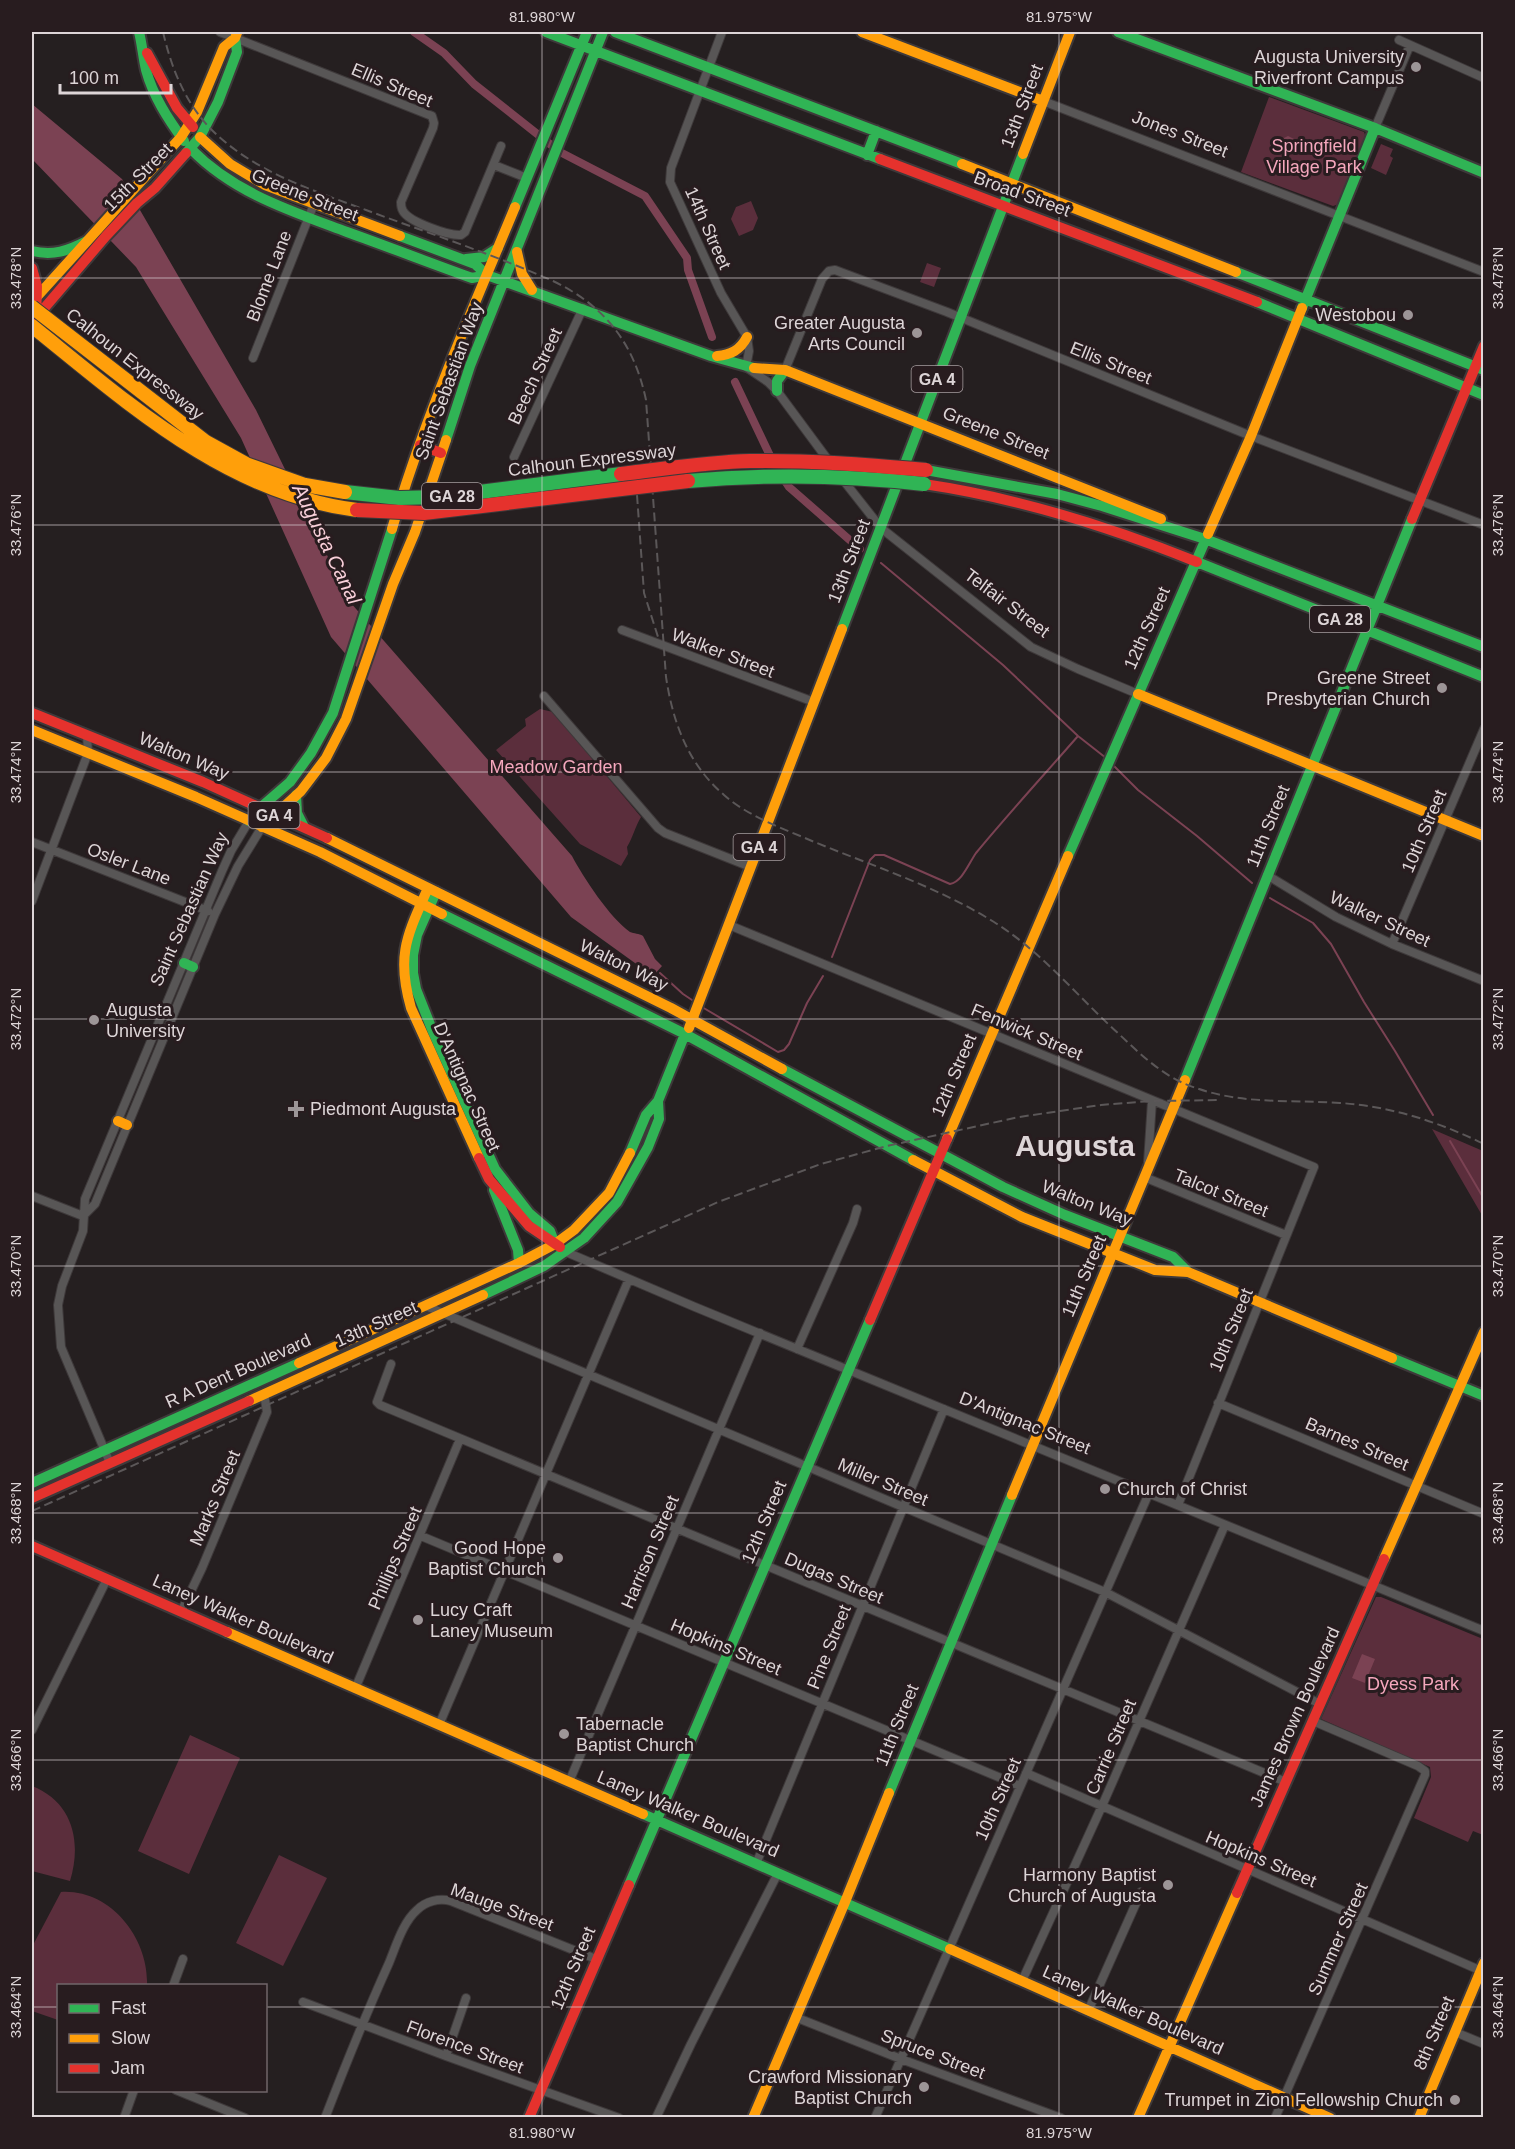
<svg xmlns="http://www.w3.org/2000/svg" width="1515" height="2149" font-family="Helvetica,sans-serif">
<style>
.green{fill:#5b2e3c}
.water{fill:#7b4253}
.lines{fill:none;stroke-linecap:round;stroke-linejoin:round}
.stream{stroke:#7b4253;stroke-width:2}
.canal{stroke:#7b4253;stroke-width:8}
.street-casing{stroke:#3e393a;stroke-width:10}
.fast-casing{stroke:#3e393a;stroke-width:14}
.slow-casing{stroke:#3e393a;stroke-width:14}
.jam-casing{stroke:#3e393a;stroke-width:14}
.street{stroke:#585656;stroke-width:8}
.fast{stroke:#30b455;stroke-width:10}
.slow{stroke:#ff9f0a;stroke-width:10}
.jam{stroke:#e5322d;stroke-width:10}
.rail{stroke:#5b5758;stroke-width:2;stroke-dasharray:9 4.5;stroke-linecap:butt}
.fast-bridge-casing{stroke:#3e393a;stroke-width:16;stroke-linecap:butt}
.slow-bridge-casing{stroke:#3e393a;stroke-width:16;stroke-linecap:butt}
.jam-bridge-casing{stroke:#3e393a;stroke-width:16;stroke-linecap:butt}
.fast-bridge{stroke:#30b455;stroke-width:14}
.slow-bridge{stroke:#ff9f0a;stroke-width:14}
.jam-bridge{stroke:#e5322d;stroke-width:14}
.ticks{fill:none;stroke:#ddd5d7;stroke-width:1.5;stroke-opacity:0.45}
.poi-dot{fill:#9d9597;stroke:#281c1f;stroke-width:2}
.labels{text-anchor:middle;stroke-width:6;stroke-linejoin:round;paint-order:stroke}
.shield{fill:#281c1f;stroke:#a79ea0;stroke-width:1.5}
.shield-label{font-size:16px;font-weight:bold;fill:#ddd5d7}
.poi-label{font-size:18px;fill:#ddd5d7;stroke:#281c1f;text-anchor:end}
.street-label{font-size:18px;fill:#ddd5d7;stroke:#281c1f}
.park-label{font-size:18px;fill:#f5a7bd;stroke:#281c1f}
.water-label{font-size:20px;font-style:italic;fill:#f9d0da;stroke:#281c1f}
.town-label{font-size:30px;font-weight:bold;fill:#ddd5d7;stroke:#281c1f}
.neatline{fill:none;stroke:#ddd5d7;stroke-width:2}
.ticks-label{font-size:15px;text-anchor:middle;fill:#ddd5d7}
</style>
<rect width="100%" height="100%" fill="#251f20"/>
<path class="green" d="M 1269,97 L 1364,132 L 1366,138 L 1339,204 L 1333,206 L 1241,172 Z
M 1381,144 L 1393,149 L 1390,156 L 1393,158 L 1386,175 L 1371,168 Z
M 751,201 L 758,218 L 753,230 L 739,236 L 731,219 L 736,207 Z
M 927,263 L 941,268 L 934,287 L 920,282 Z
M 540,709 L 553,712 L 641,817 C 635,827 633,837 627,847 L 628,854 L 621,866 L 580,844 L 496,750 L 526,726 L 525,719 Z
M 1432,1129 L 1483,1151 L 1483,1217 Z
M 1376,1597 L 1381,1597 L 1483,1639 L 1483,1835 L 1473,1831 L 1468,1842 L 1414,1818 L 1431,1777 L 1430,1767 L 1321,1719 Z
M 190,1735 L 240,1758 L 189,1874 L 138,1851 Z
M 32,1786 C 73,1802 82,1842 70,1881 L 32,1871 Z
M 279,1855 L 327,1878 L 283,1966 L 236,1943 Z
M 61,1892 C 111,1889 149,1939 147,1985 L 58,1986 L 58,2020 L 32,2011 L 32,1947 Z"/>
<path class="water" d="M 32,104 L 122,179 L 256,410 L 350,602 L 572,856 C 583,877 610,918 630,932 C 634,934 639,933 643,936 L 655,959 L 662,966 L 653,976 L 571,917 L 331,637 L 241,438 L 136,267 L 32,159 Z
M 1288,136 L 1296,140 C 1300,149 1294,157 1285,155 L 1282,149 L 1278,147 L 1280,140 Z
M 1362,1654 L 1375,1659 L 1365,1683 L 1352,1678 Z"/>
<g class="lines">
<path class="stream" d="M 881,563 L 1003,665 L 1078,736 L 1106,758
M 1110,762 L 1138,790 L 1197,836 L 1252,883
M 1270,898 L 1313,923 L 1331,944 L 1364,1002 L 1395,1051 L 1433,1115
M 832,957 L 870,860 L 875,855 L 884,855 L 950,884 C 962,882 969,863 976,853 C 1009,813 1044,775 1078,736
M 660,973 L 683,994 L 695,1002
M 702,1007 L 778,1052 L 784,1050 L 789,1044 L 807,1003 L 823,976
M 1450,1141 L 1484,1199"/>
<path class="canal" d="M 414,32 L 444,53 L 474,84 L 560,152 L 645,196 L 687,258 L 688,270 L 712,337
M 735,382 L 773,462
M 781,475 L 789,487 L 860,549"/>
<defs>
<path id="street" d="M 220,32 L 432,116 L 434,123 L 433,128 L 401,202 C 401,206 401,208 403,211 C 409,222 449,236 461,235 L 465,232 L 501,146
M 722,32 L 671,168 L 670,182 L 721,293 L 747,337 L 749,351 L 746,367 L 768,382 L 777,391 L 831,464
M 1399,40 L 1484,78
M 1043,101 L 1484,272
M 1375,128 L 1410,45
M 494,165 L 527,178
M 253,358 L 314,204
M 785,370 L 822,279 L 829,271 L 835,270 L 947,312 L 1251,436 L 1484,525
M 514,457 L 583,308
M 840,476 L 881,528 L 1031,647 L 1078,669 L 1138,694
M 622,630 L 814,702
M 544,696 L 658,828 L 665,833 L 751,867
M 32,842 L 208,911
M 1267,875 L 1336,917 L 1392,944 L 1484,981
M 32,901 L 88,753 L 87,735
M 729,925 L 1314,1167 L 1178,1505
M 1392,944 L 1484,729
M 1148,1162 L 1152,1101
M 1144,1177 L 1286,1235
M 32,1196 L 83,1216
M 83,1216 L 95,1204 L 215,914 L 238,866 L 262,827
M 566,1252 L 695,1307 L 1484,1631
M 426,1306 L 1105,1592 L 1320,1704
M 797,1349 L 853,1223 L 857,1209
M 391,1364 L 377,1402 L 380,1405 L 1286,1782
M 1218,1403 L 1484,1514
M 110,1463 L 61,1347 L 58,1305 L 62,1286 L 83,1231 L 85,1199 L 222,871 L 231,851 L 249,821
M 421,1536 L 1020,1786
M 181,1612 L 202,1568 L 267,1412 L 264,1394
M 355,1689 L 460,1439
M 439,1725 L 629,1279
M 32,1730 L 107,1579
M 1026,1773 L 1484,1972
M 569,1782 L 760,1333
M 756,1864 L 944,1409
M 1022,1981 L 1102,1806 L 1225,1525
M 173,1986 L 183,1959
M 303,2002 L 446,2056 L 619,2118
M 1088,2011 L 1141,1892
M 795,2017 L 901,2059 L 1061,2118
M 1455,2032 L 1484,2044
M 446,2056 L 466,1998
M 176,2090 L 245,2118
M 124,2118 L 134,2090
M 325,2118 C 345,2066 366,2014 389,1963 C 396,1946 403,1922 417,1910 C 426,1901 439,1898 451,1901 L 596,1959
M 656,2118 L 691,2044 L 778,1873
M 875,2118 L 1149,1493
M 1275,2118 L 1425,1775 L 1425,1771 L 1418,1766 L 1313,1721"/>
<path id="fast" d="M 139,32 C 142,44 143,57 146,70 C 153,96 168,119 184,141
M 546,32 L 880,159
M 615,32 L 962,164
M 1118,32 L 1375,128 L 1484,173
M 191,149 C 234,193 291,211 347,232 C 389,247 430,263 472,278 L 487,275
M 186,153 L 200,137 L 218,102 L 237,52 L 235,38
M 867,155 L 876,131
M 515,207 L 587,32
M 400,236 L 475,264 L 487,275 L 711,356 L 754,368
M 32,251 C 53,256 68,251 87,241
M 466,259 L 484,257 L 498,248
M 1236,272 L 1484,370
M 1257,302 L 1484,395
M 1302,308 L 1375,128
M 777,391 L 777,381 L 785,370
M 446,440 L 470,366 L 603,32
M 926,470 L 1057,494 L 1102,506 L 1205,539
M 1205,539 L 1484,647
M 1197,562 L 1484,677
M 842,629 L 1023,154
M 296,795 L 297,813 L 304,827
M 249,821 L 260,808 L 290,782 L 311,753 L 333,713 L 392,529
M 1068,856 L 1208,534
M 436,892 L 417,935 L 413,955 L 413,973 L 416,989 L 433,1032 L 495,1169 L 529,1213 L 550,1231 L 555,1244
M 442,914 L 685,1034 L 913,1160
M 184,963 L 193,967
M 782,1069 L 1003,1187 L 1065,1215 L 1173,1257 L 1188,1272
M 1185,1080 L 1412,519
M 630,1153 L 646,1115 L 658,1101 L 685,1034
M 494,1190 L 518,1250 L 519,1263
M 483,1295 L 544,1266 L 584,1238 L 617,1202 L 648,1147 L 659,1119 L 658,1101
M 1392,1358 L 1484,1396
M 32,1483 L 299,1363
M 889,1793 L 1012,1495
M 643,1814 L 950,1949
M 629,1885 L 870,1320"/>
<path id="slow" d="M 862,32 L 1043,101
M 200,137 L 230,164 L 265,185 L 400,236
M 1023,154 L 1070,32
M 962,164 L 1236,272
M 517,252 L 522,274 L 532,290
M 34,300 L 181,137 L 197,112 L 224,47 L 235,38 L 237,33
M 717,356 C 731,355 740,350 747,337
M 754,368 L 785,370 L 1161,519
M 392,529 C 424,419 471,313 515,207
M 1208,534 L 1251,436 L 1302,308
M 1138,694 L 1484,836
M 32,730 L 196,797 L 320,852 L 442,914
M 262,827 L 301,791 L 326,758 L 346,719 L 393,584 L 415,532 L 446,440
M 327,838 L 671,1008 L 782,1069
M 428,888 C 407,936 396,955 411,1008 L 479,1158
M 689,1028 L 842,629
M 118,1121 L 127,1125
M 947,1139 L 1068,856
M 913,1160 L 1022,1217 L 1155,1270 L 1188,1272 L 1392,1358
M 299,1363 L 519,1263 L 555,1244 L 574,1230 L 609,1193 L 630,1153
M 249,1401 L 483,1295
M 1012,1495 L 1185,1080
M 1384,1559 L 1484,1332
M 227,1632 L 643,1814
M 950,1949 L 1330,2118
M 753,2118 L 845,1902 L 889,1793
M 1138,2118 L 1237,1893
M 1419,2118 L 1484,1963"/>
<path id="jam" d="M 147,53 L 177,108 L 193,127
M 880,159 L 1257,302
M 32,268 L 37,286 L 36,318 L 32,319
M 35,319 L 106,236 L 137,203 L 155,188 L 186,153
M 420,445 L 441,453
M 924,484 C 1019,498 1108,526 1197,562
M 1412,519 L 1484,346
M 32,713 L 203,782 L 327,838
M 479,1158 L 489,1179 L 529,1226 L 560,1247
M 870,1320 L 947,1139
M 32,1498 L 249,1401
M 32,1546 L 227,1632
M 1237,1893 L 1384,1559
M 529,2118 L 629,1885"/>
</defs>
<use href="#street" class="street-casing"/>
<use href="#fast" class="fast-casing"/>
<use href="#slow" class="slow-casing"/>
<use href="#jam" class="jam-casing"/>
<use href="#street" class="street"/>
<use href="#fast" class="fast"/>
<use href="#slow" class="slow"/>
<use href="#jam" class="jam"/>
<path class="rail" d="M 163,32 C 171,66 183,98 207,125 C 249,170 309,189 366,210 C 428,233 492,254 553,281 C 605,306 634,343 646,400 L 666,677 C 673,723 688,764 724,795 C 749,817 782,828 812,841 C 873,866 938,887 994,922 C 1042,952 1078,997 1120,1035 C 1139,1053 1159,1072 1183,1083 C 1237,1106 1284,1099 1340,1103 C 1390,1106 1439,1122 1484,1144
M 637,495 L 644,593 L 659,640
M 32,1511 L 718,1202 L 821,1164 L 887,1146 L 1019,1117 L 1101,1105 L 1151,1101 L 1221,1100"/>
<defs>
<path id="fast-bridge" d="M 688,481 C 767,474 845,475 924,484
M 345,492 L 399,498 L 440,497 L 621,474"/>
<path id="slow-bridge" d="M 32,307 L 206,442 L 246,464 L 305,485 L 345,492
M 32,326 C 129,404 228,494 357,510"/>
<path id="jam-bridge" d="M 621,474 C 664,469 707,462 750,461 C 809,460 868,465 926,470
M 357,510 L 424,513 L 688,481"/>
</defs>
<use href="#fast-bridge" class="fast-bridge-casing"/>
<use href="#slow-bridge" class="slow-bridge-casing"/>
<use href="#jam-bridge" class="jam-bridge-casing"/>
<use href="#fast-bridge" class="fast-bridge"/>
<use href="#slow-bridge" class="slow-bridge"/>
<use href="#jam-bridge" class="jam-bridge"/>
</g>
<path class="ticks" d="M 542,32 L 542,2118M 1059,32 L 1059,2118M 32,278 L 1484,278M 32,525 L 1484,525M 32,772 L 1484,772M 32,1019 L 1484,1019M 32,1266 L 1484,1266M 32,1513 L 1484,1513M 32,1760 L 1484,1760M 32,2007 L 58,2007M 266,2007 L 1484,2007"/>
<g class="poi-dot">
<circle cx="1416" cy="67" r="6"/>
<circle cx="1408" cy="315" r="6"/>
<circle cx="917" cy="333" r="6"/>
<circle cx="1442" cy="688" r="6"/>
<circle cx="94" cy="1020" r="6"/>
<path d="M293 1100h6v6h6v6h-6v6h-6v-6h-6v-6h6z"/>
<circle cx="1105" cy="1489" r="6"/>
<circle cx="558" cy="1558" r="6"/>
<circle cx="418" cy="1620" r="6"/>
<circle cx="564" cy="1734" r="6"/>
<circle cx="1168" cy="1885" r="6"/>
<circle cx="924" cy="2087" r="6"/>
<circle cx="1455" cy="2100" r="6"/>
</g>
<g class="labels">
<g class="shield">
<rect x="911.5" y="366" width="51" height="26" rx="4.5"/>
<rect x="422" y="483" width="60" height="26" rx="4.5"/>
<rect x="1310" y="606" width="60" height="26" rx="4.5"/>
<rect x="248.5" y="802" width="51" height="26" rx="4.5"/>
<rect x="733.5" y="834" width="51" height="26" rx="4.5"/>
</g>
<g class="shield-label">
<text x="937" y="385">GA 4</text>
<text x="452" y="502">GA 28</text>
<text x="1340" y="625">GA 28</text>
<text x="274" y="821">GA 4</text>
<text x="759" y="853">GA 4</text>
</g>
<g class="poi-label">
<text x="1404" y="63">Augusta University<tspan x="1404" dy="21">Riverfront Campus</tspan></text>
<text x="1396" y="321">Westobou</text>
<text x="905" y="329">Greater Augusta<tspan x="905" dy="21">Arts Council</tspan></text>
<text x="1430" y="684">Greene Street<tspan x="1430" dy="21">Presbyterian Church</tspan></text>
<text x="106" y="1016" text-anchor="start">Augusta<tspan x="106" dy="21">University</tspan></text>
<text x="310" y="1115" text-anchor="start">Piedmont Augusta</text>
<text x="1117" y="1495" text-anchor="start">Church of Christ</text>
<text x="546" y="1554">Good Hope<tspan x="546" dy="21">Baptist Church</tspan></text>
<text x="430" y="1616" text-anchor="start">Lucy Craft<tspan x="430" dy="21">Laney Museum</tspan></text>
<text x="576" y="1730" text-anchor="start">Tabernacle<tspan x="576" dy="21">Baptist Church</tspan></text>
<text x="1156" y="1881">Harmony Baptist<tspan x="1156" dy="21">Church of Augusta</tspan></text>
<text x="912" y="2083">Crawford Missionary<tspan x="912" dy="21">Baptist Church</tspan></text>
<text x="1443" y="2106">Trumpet in Zion Fellowship Church</text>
</g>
<g class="street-label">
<text transform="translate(392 85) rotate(23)" y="6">Ellis Street</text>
<text transform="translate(1022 106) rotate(-69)" y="6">13th Street</text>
<text transform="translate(1180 134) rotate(21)" y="6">Jones Street</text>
<text transform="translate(138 177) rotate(-45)" y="6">15th Street</text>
<text transform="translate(1022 194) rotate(20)" y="6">Broad Street</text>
<text transform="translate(305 195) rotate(22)" y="6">Greene Street</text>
<text transform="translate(708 228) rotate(66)" y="6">14th Street</text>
<text transform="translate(269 276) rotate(-69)" y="6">Blome Lane</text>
<text transform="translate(1111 363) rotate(22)" y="6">Ellis Street</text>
<text transform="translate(135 364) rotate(38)" y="6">Calhoun Expressway</text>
<text transform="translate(535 376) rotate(-65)" y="6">Beech Street</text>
<text transform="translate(449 381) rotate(-70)" y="6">Saint Sebastian Way</text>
<text transform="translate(996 433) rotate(22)" y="6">Greene Street</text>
<text transform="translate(592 460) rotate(-7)" y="6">Calhoun Expressway</text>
<text transform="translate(849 561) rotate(-69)" y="6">13th Street</text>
<text transform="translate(1007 603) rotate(37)" y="6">Telfair Street</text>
<text transform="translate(1147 628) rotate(-66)" y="6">12th Street</text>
<text transform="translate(723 653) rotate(21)" y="6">Walker Street</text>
<text transform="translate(184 756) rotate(23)" y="6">Walton Way</text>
<text transform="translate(1268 826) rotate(-68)" y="6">11th Street</text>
<text transform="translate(1424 831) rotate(-67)" y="6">10th Street</text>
<text transform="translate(129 864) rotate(21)" y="6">Osler Lane</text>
<text transform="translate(189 909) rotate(-66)" y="6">Saint Sebastian Way</text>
<text transform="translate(1380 919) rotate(25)" y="6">Walker Street</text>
<text transform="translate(624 965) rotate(26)" y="6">Walton Way</text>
<text transform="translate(1027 1032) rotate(23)" y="6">Fenwick Street</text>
<text transform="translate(954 1075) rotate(-67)" y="6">12th Street</text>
<text transform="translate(467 1087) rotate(66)" y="6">D'Antignac Street</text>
<text transform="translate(1221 1193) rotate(22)" y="6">Talcot Street</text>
<text transform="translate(1087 1203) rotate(22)" y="6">Walton Way</text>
<text transform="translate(1084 1276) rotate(-67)" y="6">11th Street</text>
<text transform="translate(376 1324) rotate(-24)" y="6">13th Street</text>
<text transform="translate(1231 1330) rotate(-68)" y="6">10th Street</text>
<text transform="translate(238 1371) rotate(-24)" y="6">R A Dent Boulevard</text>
<text transform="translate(1025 1423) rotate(22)" y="6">D'Antignac Street</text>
<text transform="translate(1357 1444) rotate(23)" y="6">Barnes Street</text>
<text transform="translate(883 1482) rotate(23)" y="6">Miller Street</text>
<text transform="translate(215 1498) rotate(-67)" y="6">Marks Street</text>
<text transform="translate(764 1522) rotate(-67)" y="6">12th Street</text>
<text transform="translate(650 1552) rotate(-67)" y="6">Harrison Street</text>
<text transform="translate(395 1558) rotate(-67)" y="6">Phillips Street</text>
<text transform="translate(834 1578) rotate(23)" y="6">Dugas Street</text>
<text transform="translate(243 1619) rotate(24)" y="6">Laney Walker Boulevard</text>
<text transform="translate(726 1647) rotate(23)" y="6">Hopkins Street</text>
<text transform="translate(829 1647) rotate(-68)" y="6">Pine Street</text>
<text transform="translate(1295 1717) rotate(-66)" y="6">James Brown Boulevard</text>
<text transform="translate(897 1725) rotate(-68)" y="6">11th Street</text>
<text transform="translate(1111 1747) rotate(-67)" y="6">Carrie Street</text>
<text transform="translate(998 1799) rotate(-66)" y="6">10th Street</text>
<text transform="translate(688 1814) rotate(23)" y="6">Laney Walker Boulevard</text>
<text transform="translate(1261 1859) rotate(23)" y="6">Hopkins Street</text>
<text transform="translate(502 1907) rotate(20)" y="6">Mauge Street</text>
<text transform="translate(1338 1939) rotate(-66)" y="6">Summer Street</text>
<text transform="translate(573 1968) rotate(-67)" y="6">12th Street</text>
<text transform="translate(1133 2010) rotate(24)" y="6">Laney Walker Boulevard</text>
<text transform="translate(1434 2033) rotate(-67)" y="6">8th Street</text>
<text transform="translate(465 2047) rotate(20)" y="6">Florence Street</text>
<text transform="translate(933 2054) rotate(21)" y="6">Spruce Street</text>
</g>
<g class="park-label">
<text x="1314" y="152">Springfield<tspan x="1314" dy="21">Village Park</tspan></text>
<text x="556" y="773">Meadow Garden</text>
<text x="1413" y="1690">Dyess Park</text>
</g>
<g class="water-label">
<text transform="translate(327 544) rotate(64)" y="7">Augusta Canal</text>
</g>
<g class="town-label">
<text x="1075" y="1156">Augusta</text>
</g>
</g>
<rect width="1515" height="2149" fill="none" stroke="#281c1f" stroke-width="66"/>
<rect x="57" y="1984" width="210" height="108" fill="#281c1f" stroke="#706669" stroke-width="1.5"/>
<rect x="69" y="2004" width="30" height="9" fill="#30b455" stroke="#706669" stroke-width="1.5"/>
<text x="111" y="2014" font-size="18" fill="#ddd5d7">Fast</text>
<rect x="69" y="2034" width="30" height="9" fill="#ff9f0a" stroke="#706669" stroke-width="1.5"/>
<text x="111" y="2044" font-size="18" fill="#ddd5d7">Slow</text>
<rect x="69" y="2064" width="30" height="9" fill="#e5322d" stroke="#706669" stroke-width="1.5"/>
<text x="111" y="2074" font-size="18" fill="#ddd5d7">Jam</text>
<path d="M60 84v9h111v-9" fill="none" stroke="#ddd5d7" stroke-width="3"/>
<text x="69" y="84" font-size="18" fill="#ddd5d7" stroke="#281c1f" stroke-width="4.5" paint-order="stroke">100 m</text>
<rect x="33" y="33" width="1449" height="2083" class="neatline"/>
<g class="ticks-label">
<text x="542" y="22">81.980°W</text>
<text x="1059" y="22">81.975°W</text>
<text transform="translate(16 278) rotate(-90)" y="5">33.478°N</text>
<text transform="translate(1498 278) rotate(-90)" y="5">33.478°N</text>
<text transform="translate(16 525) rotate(-90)" y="5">33.476°N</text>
<text transform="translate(1498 525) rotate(-90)" y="5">33.476°N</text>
<text transform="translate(16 772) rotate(-90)" y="5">33.474°N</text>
<text transform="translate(1498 772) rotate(-90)" y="5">33.474°N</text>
<text transform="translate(16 1019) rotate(-90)" y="5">33.472°N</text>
<text transform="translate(1498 1019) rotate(-90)" y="5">33.472°N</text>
<text transform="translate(16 1266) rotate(-90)" y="5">33.470°N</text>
<text transform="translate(1498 1266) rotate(-90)" y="5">33.470°N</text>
<text transform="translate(16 1513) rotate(-90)" y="5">33.468°N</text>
<text transform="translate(1498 1513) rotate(-90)" y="5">33.468°N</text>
<text transform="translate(16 1760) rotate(-90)" y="5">33.466°N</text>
<text transform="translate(1498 1760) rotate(-90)" y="5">33.466°N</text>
<text transform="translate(16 2007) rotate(-90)" y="5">33.464°N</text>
<text transform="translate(1498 2007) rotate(-90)" y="5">33.464°N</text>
<text x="542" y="2138">81.980°W</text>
<text x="1059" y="2138">81.975°W</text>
</g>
</svg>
